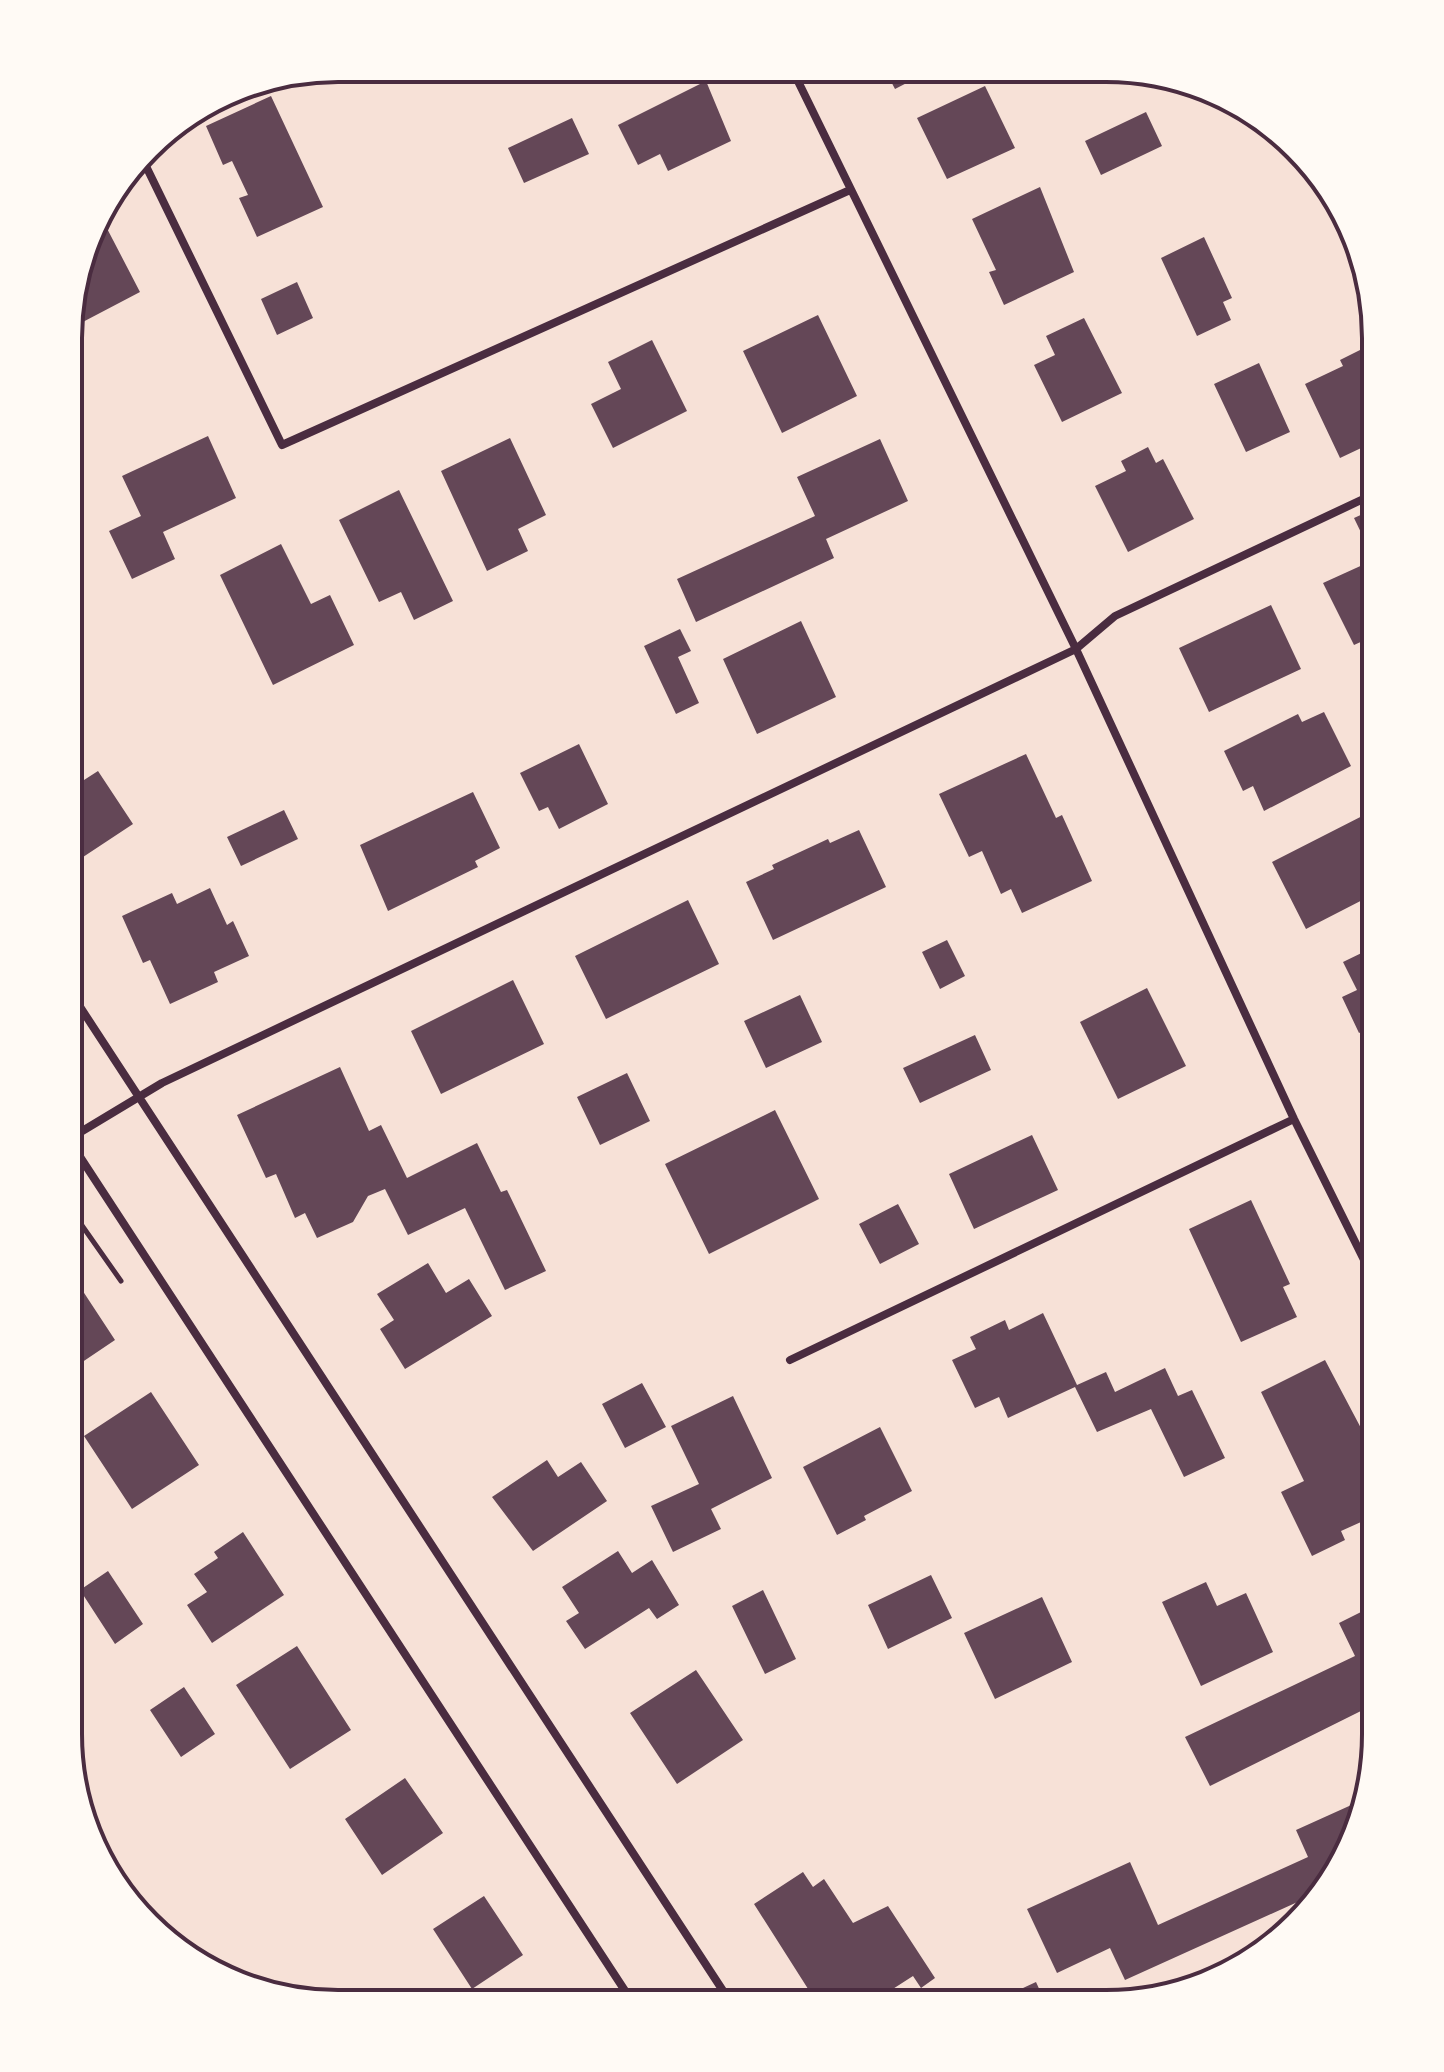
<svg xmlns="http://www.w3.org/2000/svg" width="1444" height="2072" font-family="Arial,sans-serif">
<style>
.building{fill:#644757}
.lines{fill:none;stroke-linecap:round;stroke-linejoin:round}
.path{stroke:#4a2c40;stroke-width:5}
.minor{stroke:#4a2c40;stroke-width:8}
.rim{fill:none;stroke:#4a2c40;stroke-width:4}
</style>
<rect width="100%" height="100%" fill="#f7e1d7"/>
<path class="building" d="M 885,70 L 932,70 L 895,89 Z
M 706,81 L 731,141 L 668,171 L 660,154 L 638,165 L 618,125 Z
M 985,86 L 1015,148 L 947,179 L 917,118 Z
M 271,96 L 323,207 L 257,237 L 239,198 L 248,195 L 232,161 L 223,165 L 206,126 Z
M 1146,112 L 1162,146 L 1101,175 L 1085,141 Z
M 572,118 L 589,154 L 524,183 L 508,148 Z
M 1040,187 L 1074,272 L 1004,305 L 989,272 L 996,270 L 972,219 Z
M 100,215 L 140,292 L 79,324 L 70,302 Z
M 1204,237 L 1232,298 L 1223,302 L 1231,320 L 1197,336 L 1161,258 Z
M 297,282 L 313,318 L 277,335 L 261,299 Z
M 818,315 L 857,396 L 782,433 L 743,351 Z
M 1084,318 L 1122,393 L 1062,422 L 1034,365 L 1055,355 L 1046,336 Z
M 652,340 L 687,411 L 613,448 L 591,404 L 621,389 L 608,362 Z
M 1370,345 L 1376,357 L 1376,441 L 1340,458 L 1305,384 L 1343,366 L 1340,360 Z
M 1259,363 L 1290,432 L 1246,452 L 1214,384 Z
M 208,436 L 236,498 L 163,532 L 175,559 L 132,579 L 109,531 L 141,516 L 122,476 Z
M 510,438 L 546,515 L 518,529 L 528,551 L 487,571 L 441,471 Z
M 880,439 L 908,501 L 826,539 L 834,558 L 696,622 L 677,579 L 815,516 L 797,477 Z
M 1148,447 L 1156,463 L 1163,459 L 1194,519 L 1128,552 L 1095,486 L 1126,471 L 1121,461 Z
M 399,490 L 453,601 L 414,620 L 401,592 L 379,602 L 339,520 Z
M 1376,508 L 1376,546 L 1369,549 L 1354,518 Z
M 281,544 L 311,604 L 330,595 L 354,645 L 273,685 L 220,575 Z
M 1367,563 L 1376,581 L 1376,635 L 1354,645 L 1323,583 Z
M 1271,605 L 1301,669 L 1209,712 L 1179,648 Z
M 801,621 L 836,697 L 757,734 L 723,659 Z
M 680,629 L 691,651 L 678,657 L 699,703 L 676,714 L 644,646 Z
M 1324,712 L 1351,766 L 1264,811 L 1253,786 L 1243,791 L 1224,751 L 1298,714 L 1302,722 Z
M 579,744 L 608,804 L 559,829 L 548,807 L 539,811 L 520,773 Z
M 1026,754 L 1056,818 L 1062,815 L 1092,881 L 1022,913 L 1011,889 L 1001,894 L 982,851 L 969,857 L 939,794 Z
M 98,771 L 133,824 L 77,861 L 69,848 L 70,789 Z
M 473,792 L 500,848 L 475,861 L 478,867 L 388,911 L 360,845 Z
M 1376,809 L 1376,893 L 1306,929 L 1272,862 Z
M 284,810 L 298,839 L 241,866 L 227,837 Z
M 859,830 L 886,887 L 773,940 L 746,882 L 774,869 L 772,865 L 828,839 L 830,843 Z
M 210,888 L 227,925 L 233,921 L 249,956 L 214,972 L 218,982 L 170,1004 L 150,960 L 143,963 L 122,916 L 172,893 L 177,904 Z
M 688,900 L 719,964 L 606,1019 L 575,956 Z
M 947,940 L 965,976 L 940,989 L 922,952 Z
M 1376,946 L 1376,1025 L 1359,1033 L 1342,997 L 1357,990 L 1343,962 Z
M 513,980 L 544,1044 L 441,1094 L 411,1031 Z
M 1147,988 L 1186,1066 L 1118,1099 L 1080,1022 Z
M 800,995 L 822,1042 L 766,1068 L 744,1021 Z
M 975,1035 L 991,1070 L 920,1103 L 903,1068 Z
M 340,1067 L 369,1131 L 381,1125 L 407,1178 L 477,1143 L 501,1192 L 507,1190 L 546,1271 L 505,1290 L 465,1208 L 408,1235 L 385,1189 L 368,1196 L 353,1222 L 317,1238 L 305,1213 L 295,1218 L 276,1174 L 266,1178 L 237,1115 Z
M 627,1073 L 650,1121 L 600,1145 L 577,1097 Z
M 775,1110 L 819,1199 L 709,1254 L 665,1164 Z
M 1032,1135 L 1058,1190 L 974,1229 L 949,1174 Z
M 1251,1200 L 1290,1284 L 1283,1287 L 1297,1317 L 1241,1342 L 1189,1229 Z
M 898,1204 L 919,1244 L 880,1264 L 859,1224 Z
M 428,1263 L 446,1293 L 469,1279 L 492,1316 L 405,1369 L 380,1329 L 394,1320 L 377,1294 Z
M 69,1270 L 115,1340 L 69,1371 Z
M 1043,1313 L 1077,1385 L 1106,1372 L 1115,1392 L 1165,1368 L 1178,1396 L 1192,1390 L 1225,1458 L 1184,1477 L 1151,1409 L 1097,1432 L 1075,1387 L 1008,1418 L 999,1397 L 975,1408 L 952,1360 L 976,1349 L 970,1337 L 1005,1320 L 1009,1330 Z
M 1325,1360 L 1372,1449 L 1364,1453 L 1376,1476 L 1375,1525 L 1365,1530 L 1361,1522 L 1341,1531 L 1345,1540 L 1312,1556 L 1281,1492 L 1304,1481 L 1261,1392 Z
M 642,1383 L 666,1427 L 625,1448 L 602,1404 Z
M 151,1392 L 199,1465 L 132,1509 L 84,1436 Z
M 733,1396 L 772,1478 L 711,1509 L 721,1529 L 673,1552 L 651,1506 L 699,1484 L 671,1426 Z
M 880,1427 L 912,1491 L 864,1516 L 866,1520 L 837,1535 L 803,1467 Z
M 547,1460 L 558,1477 L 581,1462 L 607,1501 L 533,1551 L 492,1497 Z
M 243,1532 L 284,1595 L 212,1643 L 187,1605 L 207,1592 L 194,1574 L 218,1558 L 214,1552 Z
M 618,1551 L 632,1573 L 652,1560 L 679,1605 L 657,1619 L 649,1608 L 585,1649 L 566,1621 L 579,1613 L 562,1587 Z
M 108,1571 L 143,1624 L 115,1644 L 80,1590 Z
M 931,1575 L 952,1618 L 888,1649 L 868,1605 Z
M 1206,1582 L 1217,1606 L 1246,1593 L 1273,1652 L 1201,1686 L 1162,1602 Z
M 763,1590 L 796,1659 L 765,1674 L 732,1606 Z
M 1042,1597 L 1072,1662 L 995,1699 L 964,1633 Z
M 1365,1610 L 1375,1625 L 1375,1704 L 1210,1786 L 1185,1737 L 1355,1656 L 1339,1623 Z
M 297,1646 L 351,1730 L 290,1769 L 236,1685 Z
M 696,1670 L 743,1740 L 677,1784 L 630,1713 Z
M 184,1687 L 215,1734 L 181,1757 L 150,1710 Z
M 405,1778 L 443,1833 L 382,1875 L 345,1819 Z
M 1358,1802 L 1330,1884 L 1324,1890 L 1125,1980 L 1110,1948 L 1057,1973 L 1027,1909 L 1130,1862 L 1158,1925 L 1308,1857 L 1296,1830 Z
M 803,1872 L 813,1887 L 824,1879 L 853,1923 L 888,1906 L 935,1978 L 921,1988 L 913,1976 L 871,2003 L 817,2003 L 754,1904 Z
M 484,1896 L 523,1955 L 472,1989 L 433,1929 Z
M 1036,1982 L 1046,2004 L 996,2004 L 995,2001 Z"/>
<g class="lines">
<path class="path" d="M 69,1207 L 121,1281"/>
<path class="minor" d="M 792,69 L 1076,649 L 1294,1119 L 1376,1284
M 142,158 L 282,445 L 850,190
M 69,990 L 731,2003
M 69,1139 L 162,1083 L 1076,649 L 1115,616 L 1376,493
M 69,1140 L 633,2003
M 790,1360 L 1294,1119"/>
</g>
<path d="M0 0H1444V2072H0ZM338 82H1106A256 256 0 0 1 1362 338V1734A256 256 0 0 1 1106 1990H338A256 256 0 0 1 82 1734V338A256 256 0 0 1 338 82Z" fill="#fffaf5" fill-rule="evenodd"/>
<path class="rim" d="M338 82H1106A256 256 0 0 1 1362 338V1734A256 256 0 0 1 1106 1990H338A256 256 0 0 1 82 1734V338A256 256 0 0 1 338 82Z"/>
</svg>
